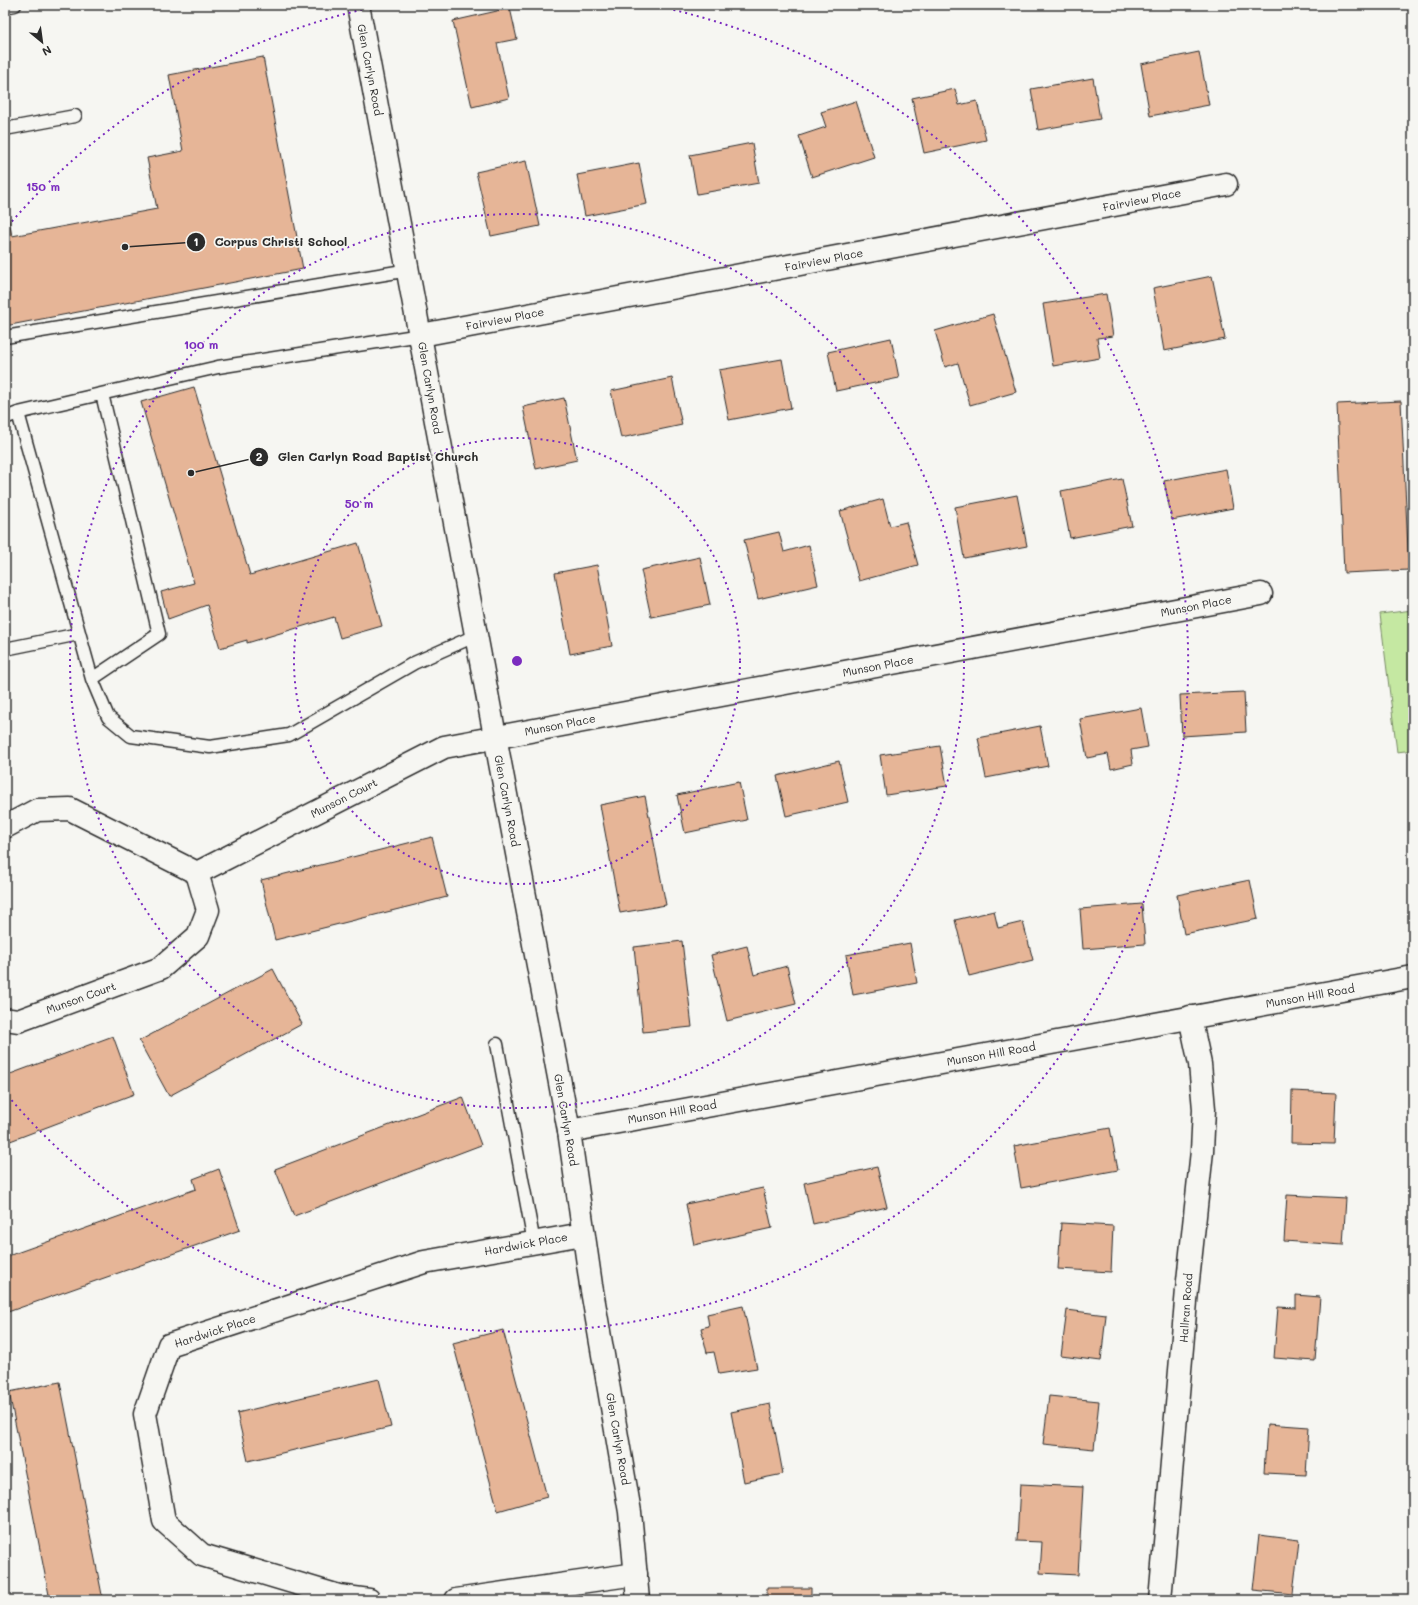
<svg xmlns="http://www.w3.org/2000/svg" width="1418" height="1605" font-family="Mali,sans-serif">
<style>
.green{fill:#c5e8a2;stroke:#788a66}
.building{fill:#e6b597;stroke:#2b2b2b}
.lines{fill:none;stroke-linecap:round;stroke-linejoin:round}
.lane-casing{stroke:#2b2b2b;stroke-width:15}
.street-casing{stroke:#2b2b2b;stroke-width:25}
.secondary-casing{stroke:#2b2b2b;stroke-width:25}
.lane{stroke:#f6f6f2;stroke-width:12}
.street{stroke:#f6f6f2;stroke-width:22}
.secondary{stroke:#f6f6f2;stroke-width:22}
.ring{fill:none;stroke:#7b2cbf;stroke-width:2;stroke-dasharray:2 4}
.labels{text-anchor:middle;stroke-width:3.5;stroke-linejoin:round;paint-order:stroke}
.street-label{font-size:11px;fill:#2b2b2b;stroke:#f6f6f2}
.centre{fill:#7b2cbf;stroke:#f6f6f2;stroke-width:2}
.ring-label{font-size:12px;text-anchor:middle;font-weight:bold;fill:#7b2cbf;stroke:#f6f6f2;stroke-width:3.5;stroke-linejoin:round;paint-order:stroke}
.leader{fill:none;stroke:#2b2b2b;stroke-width:1.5}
.callout-dot{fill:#2b2b2b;stroke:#f6f6f2;stroke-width:1.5}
.mark-label{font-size:12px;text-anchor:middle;font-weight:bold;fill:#fff}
.callout-label{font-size:12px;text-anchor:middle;font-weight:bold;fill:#2b2b2b;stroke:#f6f6f2;stroke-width:3.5;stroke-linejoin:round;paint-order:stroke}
</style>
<rect width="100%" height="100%" fill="#f6f6f2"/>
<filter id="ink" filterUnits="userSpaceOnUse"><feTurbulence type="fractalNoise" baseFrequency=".025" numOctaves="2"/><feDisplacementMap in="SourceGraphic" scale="8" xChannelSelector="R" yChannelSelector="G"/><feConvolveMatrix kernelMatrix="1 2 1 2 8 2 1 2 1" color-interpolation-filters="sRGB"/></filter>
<g filter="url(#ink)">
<path class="green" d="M 1413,610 L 1413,750 L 1397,752 L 1380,614 Z"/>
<path class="building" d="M 1346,5 L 1413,5 L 1346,8 Z
M 510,8 L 517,39 L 497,43 L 509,98 L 472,107 L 453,21 Z
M 1199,52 L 1209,105 L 1150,116 L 1141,64 Z
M 263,57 L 303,269 L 5,326 L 5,199 L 12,236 L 157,209 L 147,158 L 183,151 L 169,75 Z
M 1093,78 L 1100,119 L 1038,130 L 1031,89 Z
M 955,89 L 959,105 L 977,101 L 986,140 L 924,153 L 912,98 Z
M 856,101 L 874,157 L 812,177 L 799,136 L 826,127 L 821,112 Z
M 752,143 L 759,183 L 697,194 L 690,155 Z
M 526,161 L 540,226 L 491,236 L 476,172 Z
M 639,163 L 647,204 L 585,216 L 577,175 Z
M 1212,276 L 1225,339 L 1164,351 L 1153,288 Z
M 1106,294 L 1113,336 L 1097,338 L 1100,358 L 1053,366 L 1043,304 Z
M 993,314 L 1016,392 L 970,405 L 958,363 L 945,367 L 935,331 Z
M 891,338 L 899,378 L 836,391 L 828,352 Z
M 782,359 L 791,408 L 729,420 L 719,370 Z
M 672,378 L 682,425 L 621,438 L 611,391 Z
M 194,387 L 250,575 L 358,543 L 382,626 L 340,638 L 334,617 L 247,643 L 247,640 L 220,648 L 207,605 L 168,619 L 161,592 L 194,583 L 141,402 Z
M 564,398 L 577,460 L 536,469 L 523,407 Z
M 1401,401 L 1409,570 L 1344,573 L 1337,404 Z
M 1226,469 L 1233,508 L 1172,520 L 1164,481 Z
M 1122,479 L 1132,526 L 1070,538 L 1061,491 Z
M 1017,495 L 1027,546 L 964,558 L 955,507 Z
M 883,499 L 890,526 L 906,522 L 918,565 L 859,581 L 840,511 Z
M 779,532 L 784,552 L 809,545 L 818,585 L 758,599 L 744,540 Z
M 700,557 L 710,605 L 651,617 L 641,570 Z
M 597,565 L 612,646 L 570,654 L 555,573 Z
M 1244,692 L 1246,732 L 1182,736 L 1180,695 Z
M 1141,708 L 1148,747 L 1131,750 L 1133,764 L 1111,769 L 1108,754 L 1087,758 L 1080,719 Z
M 1040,726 L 1048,766 L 986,778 L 978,738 Z
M 940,746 L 947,786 L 886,795 L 880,755 Z
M 839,761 L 848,802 L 786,816 L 777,776 Z
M 739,782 L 747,820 L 685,833 L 677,795 Z
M 645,796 L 666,905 L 620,913 L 600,805 Z
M 432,837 L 447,897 L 275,940 L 261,880 Z
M 1250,880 L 1258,919 L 1184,934 L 1177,895 Z
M 1142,904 L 1145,944 L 1083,949 L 1080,909 Z
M 994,911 L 998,928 L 1023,922 L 1033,960 L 969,976 L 955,920 Z
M 682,941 L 692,1027 L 643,1032 L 634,947 Z
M 910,943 L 917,983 L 853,995 L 846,955 Z
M 747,946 L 754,975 L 787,966 L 796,1004 L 727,1021 L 711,955 Z
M 273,969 L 302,1024 L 169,1096 L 139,1041 Z
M 113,1036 L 134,1094 L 5,1143 L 5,1076 Z
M 1292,1091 L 1336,1093 L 1334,1144 L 1291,1143 Z
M 463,1097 L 481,1145 L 294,1216 L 275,1169 Z
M 1110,1128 L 1118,1170 L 1021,1188 L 1014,1146 Z
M 877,1167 L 887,1207 L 813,1224 L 804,1183 Z
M 219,1169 L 240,1230 L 5,1313 L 5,1257 L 196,1189 L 193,1179 Z
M 763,1188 L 772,1228 L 694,1245 L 686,1204 Z
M 1287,1195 L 1346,1198 L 1343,1245 L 1284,1241 Z
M 1061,1223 L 1113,1226 L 1111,1272 L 1058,1269 Z
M 1296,1295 L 1320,1297 L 1315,1361 L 1274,1358 L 1278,1307 L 1296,1308 Z
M 743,1306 L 757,1368 L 719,1374 L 714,1352 L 707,1353 L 701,1328 L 709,1326 L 707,1314 Z
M 1067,1310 L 1106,1315 L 1101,1361 L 1061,1356 Z
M 503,1330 L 547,1497 L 498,1511 L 453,1343 Z
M 379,1379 L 391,1427 L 248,1461 L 237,1413 Z
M 60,1382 L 103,1600 L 50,1600 L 9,1392 Z
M 1049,1396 L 1099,1401 L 1094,1449 L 1043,1444 Z
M 770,1404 L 783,1474 L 744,1482 L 731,1412 Z
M 1267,1424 L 1309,1427 L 1306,1475 L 1264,1473 Z
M 1020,1484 L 1083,1487 L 1078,1575 L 1040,1573 L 1042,1542 L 1017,1541 Z
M 1259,1535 L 1299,1540 L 1293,1594 L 1253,1590 Z
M 767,1588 L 811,1588 L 811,1600 L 767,1600 Z"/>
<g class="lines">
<defs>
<path id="lane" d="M 5,7 L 15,5
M 5,129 L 75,116
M 421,335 L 218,367 L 18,413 L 92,679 L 108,717 L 131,736 L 210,747 L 289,735 L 414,663 L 477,635
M 5,337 L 409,270
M 5,418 L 18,413
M 5,649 L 79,634
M 92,679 L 159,634 L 102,394
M 497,1044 L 534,1243"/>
<path id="street" d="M 421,335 L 1226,184
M 5,827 L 37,810 L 70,809 L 197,873 L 208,910 L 198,936 L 161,968 L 18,1021 L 5,1019
M 197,873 L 444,747 L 1261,594
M 569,1131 L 1413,977
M 369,1600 L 339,1596 L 202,1555 L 164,1521 L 145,1414 L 169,1345 L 424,1262 L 583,1234
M 456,1600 L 636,1574
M 1160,1600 L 1187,1290 L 1202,1151 L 1204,1109 L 1200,1064 L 1190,1017"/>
<path id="secondary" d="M 358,5 L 569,1131 L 591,1285 L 630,1512 L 638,1600"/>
</defs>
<use href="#lane" class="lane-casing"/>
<use href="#street" class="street-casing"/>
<use href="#secondary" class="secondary-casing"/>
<use href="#lane" class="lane"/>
<use href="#street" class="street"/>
<use href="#secondary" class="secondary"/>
</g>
</g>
<g class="ring">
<circle cx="517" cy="661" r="223"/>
<circle cx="517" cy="661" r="447"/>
<path d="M8 226A670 670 0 0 1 378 6M656 6A670 670 0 1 1 8 1096"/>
</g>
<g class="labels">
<g class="street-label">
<text transform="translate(370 70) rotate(79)" y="4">Glen Carlyn Road</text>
<text transform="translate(1142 200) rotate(-11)" y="4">Fairview Place</text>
<text transform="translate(824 260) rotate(-11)" y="4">Fairview Place</text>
<text transform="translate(505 319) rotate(-11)" y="4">Fairview Place</text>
<text transform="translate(430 388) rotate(80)" y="4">Glen Carlyn Road</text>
<text transform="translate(1196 606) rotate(-11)" y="4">Munson Place</text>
<text transform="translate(878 666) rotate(-11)" y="4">Munson Place</text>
<text transform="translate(560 725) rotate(-11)" y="4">Munson Place</text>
<text transform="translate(344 798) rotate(-27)" y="4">Munson Court</text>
<text transform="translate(507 801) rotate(79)" y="4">Glen Carlyn Road</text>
<text transform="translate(1310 996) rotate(-10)" y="4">Munson Hill Road</text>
<text transform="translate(81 998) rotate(-20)" y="4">Munson Court</text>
<text transform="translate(991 1054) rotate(-10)" y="4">Munson Hill Road</text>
<text transform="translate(672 1112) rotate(-10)" y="4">Munson Hill Road</text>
<text transform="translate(566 1120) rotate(80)" y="4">Glen Carlyn Road</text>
<text transform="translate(526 1244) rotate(-10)" y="4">Hardwick Place</text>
<text transform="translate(1186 1308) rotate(-86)" y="4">Hallran Road</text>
<text transform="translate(215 1331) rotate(-18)" y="4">Hardwick Place</text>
<text transform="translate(618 1439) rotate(80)" y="4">Glen Carlyn Road</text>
</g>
</g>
<circle cx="517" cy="661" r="6" class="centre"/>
<g class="ring-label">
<text x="43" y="191">150 m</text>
<text x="201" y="349">100 m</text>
<text x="359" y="508">50 m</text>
</g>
<path class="leader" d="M125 247L196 242M191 473L259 457"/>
<g class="callout-dot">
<circle cx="125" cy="247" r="4"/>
<circle cx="191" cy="473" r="4"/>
<circle cx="196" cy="242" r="10"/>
<circle cx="259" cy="457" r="10"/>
</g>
<g class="mark-label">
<text x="196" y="246">1</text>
<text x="259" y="461">2</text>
</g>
<g class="callout-label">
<text x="281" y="246">Corpus Christi School</text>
<text x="378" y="461">Glen Carlyn Road Baptist Church</text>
</g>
<rect width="1418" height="1605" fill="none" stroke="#f6f6f2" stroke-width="20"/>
<rect x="10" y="10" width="1398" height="1585" fill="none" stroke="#2b2b2b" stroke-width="1.5" filter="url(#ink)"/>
<g transform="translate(42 42) rotate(151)" stroke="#f6f6f2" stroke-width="3" paint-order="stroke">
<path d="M0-3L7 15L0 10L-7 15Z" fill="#2b2b2b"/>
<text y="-6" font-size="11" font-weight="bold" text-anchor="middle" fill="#2b2b2b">N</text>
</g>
</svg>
